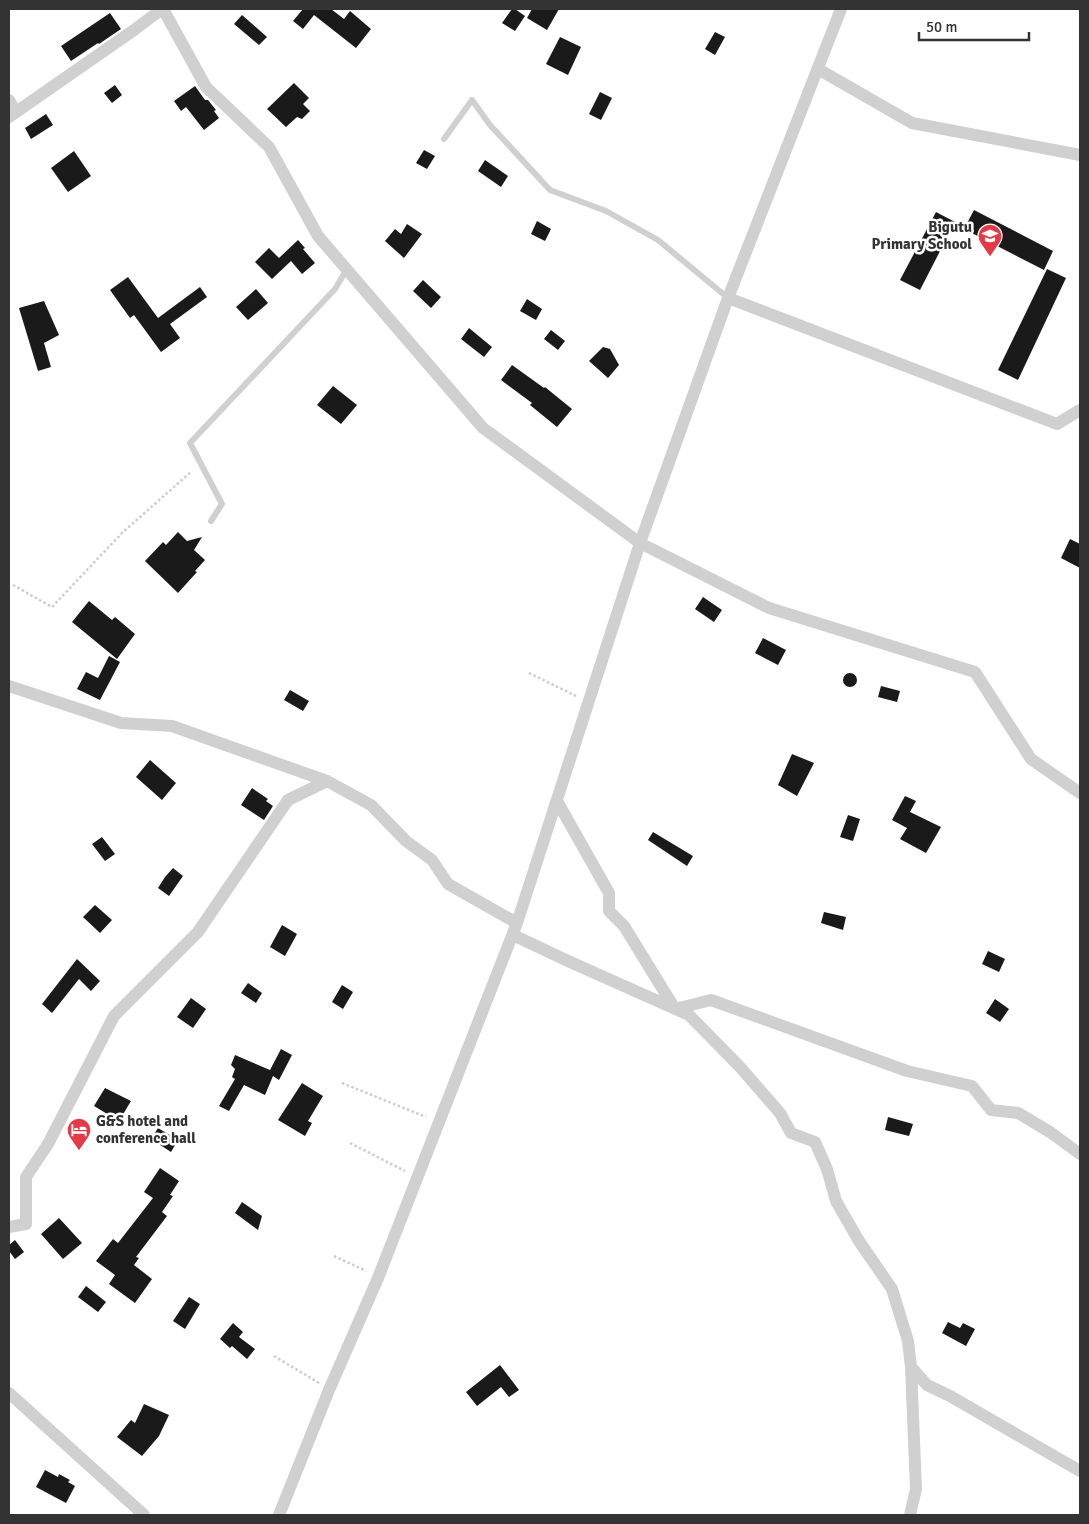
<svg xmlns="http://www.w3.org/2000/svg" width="1089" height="1524" font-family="Signika,sans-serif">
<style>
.building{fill:#1a1a1a}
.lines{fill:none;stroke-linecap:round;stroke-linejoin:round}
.path{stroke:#cdcdcd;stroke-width:2.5;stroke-dasharray:2.5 2.5;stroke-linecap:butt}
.lane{stroke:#d0d0d0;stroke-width:6}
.street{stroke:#d0d0d0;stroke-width:12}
.labels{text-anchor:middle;stroke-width:5;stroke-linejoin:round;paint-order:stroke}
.poi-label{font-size:15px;font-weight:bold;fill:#333;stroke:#fff;text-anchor:end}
</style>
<rect width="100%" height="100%" fill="#fff"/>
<path class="building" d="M 303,9 L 331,9 L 344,19 L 350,11 L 371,29 L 356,48 L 314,15 L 303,29 L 293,21 Z
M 512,9 L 515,9 L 525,16 L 515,31 L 502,23 Z
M 532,9 L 559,9 L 547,30 L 527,18 Z
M 110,13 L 121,29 L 99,44 L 98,43 L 71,61 L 61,46 Z
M 242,15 L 267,37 L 259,45 L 234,24 Z
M 715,32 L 725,37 L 715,55 L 705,49 Z
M 560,37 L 581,47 L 568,75 L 546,64 Z
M 294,83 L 309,98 L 303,104 L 310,111 L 302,119 L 297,117 L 286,127 L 267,109 Z
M 115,85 L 122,95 L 112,103 L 104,93 Z
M 195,86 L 205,100 L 208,100 L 216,110 L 214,111 L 219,118 L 204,130 L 186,107 L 181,111 L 174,101 Z
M 600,92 L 612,98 L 601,120 L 589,114 Z
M 46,114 L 53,125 L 31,139 L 25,128 Z
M 424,150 L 435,156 L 427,169 L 416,163 Z
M 74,151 L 91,176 L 68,192 L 51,168 Z
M 485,160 L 508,176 L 501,187 L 478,171 Z
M 974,210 L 1053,251 L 1044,270 L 964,229 Z
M 936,212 L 955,222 L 920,290 L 900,280 Z
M 537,221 L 551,229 L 545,241 L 531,234 Z
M 407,224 L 422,234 L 404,258 L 385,241 L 395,229 L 401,234 Z
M 298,240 L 305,248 L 303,249 L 315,263 L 302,274 L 291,261 L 272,279 L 255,262 L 269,248 L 279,258 Z
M 1047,269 L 1066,278 L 1018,380 L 998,370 Z
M 128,277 L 158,318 L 200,287 L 207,297 L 170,324 L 180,338 L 161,352 L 134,315 L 130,318 L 110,290 Z
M 423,280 L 441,297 L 431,308 L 413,291 Z
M 256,289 L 268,303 L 248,320 L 236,307 Z
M 527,299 L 542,309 L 536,320 L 520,311 Z
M 44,301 L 59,335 L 44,343 L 51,367 L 38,371 L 19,308 Z
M 469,328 L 492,347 L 484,357 L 461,339 Z
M 551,330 L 565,341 L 558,350 L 544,339 Z
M 603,347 L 610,349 L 619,365 L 608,378 L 589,361 Z
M 512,365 L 544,388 L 545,387 L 572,409 L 557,427 L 530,405 L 532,403 L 501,380 Z
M 333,386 L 357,405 L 341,424 L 317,405 Z
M 178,532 L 187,541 L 202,537 L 194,550 L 205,560 L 195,571 L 197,572 L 178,593 L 145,561 L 163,542 L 166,545 Z
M 1070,539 L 1080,544 L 1080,568 L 1061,558 Z
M 703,597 L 722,610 L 714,622 L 695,609 Z
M 89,601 L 112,620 L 115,617 L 135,634 L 117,659 L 72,622 Z
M 763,638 L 786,650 L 778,665 L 755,653 Z
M 109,656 L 120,662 L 100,700 L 77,689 L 86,672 L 98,678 Z
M843 680a7 7 0 1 1 14 0a7 7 0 1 1-14 0Z
M 881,686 L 900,691 L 897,702 L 878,697 Z
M 290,690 L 309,701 L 303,711 L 284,700 Z
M 792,754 L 814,763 L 797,796 L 778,785 Z
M 150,760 L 176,783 L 162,800 L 136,777 Z
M 252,788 L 268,799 L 266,801 L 273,806 L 264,820 L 241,805 Z
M 905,796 L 916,801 L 910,812 L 941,827 L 926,853 L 900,839 L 907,828 L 892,820 Z
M 848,815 L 860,819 L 853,841 L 840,837 Z
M 653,832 L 693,856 L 687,866 L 648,840 Z
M 102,837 L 115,854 L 105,861 L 92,844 Z
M 173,868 L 183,876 L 169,896 L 158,888 L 165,877 Z
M 95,905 L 112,920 L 100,933 L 83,917 Z
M 824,912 L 846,917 L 843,930 L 821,923 Z
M 282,925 L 297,934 L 285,956 L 270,947 Z
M 988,951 L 1005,959 L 999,972 L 982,964 Z
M 77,959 L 100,981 L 91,991 L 79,979 L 52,1013 L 42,1004 Z
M 248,983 L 262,993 L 256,1003 L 241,993 Z
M 342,985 L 353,992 L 343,1009 L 332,1002 Z
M 191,998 L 206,1009 L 193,1028 L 177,1017 Z
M 995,999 L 1009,1009 L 1000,1022 L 986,1013 Z
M 281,1049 L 292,1055 L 279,1080 L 273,1076 L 265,1095 L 244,1085 L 229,1111 L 219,1106 L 235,1079 L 232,1077 L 235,1069 L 231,1065 L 235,1055 L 270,1070 Z
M 302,1083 L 323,1096 L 308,1121 L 312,1123 L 305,1136 L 278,1120 Z
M 105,1088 L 131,1101 L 119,1121 L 94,1106 Z
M 888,1117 L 913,1124 L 909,1136 L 885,1130 Z
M 158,1128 L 178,1140 L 171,1152 L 151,1139 Z
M 160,1168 L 179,1181 L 170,1195 L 173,1196 L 162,1212 L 167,1216 L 136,1257 L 139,1258 L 134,1265 L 152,1279 L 135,1303 L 109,1284 L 115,1275 L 96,1261 L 113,1239 L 118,1243 L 153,1198 L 144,1192 Z
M 242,1202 L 262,1216 L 258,1230 L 235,1213 Z
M 59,1218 L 82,1243 L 63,1259 L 41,1234 Z
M 15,1240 L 24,1252 L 15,1259 L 9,1251 L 9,1245 Z
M 86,1286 L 106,1302 L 98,1312 L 78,1297 Z
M 189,1297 L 200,1304 L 185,1329 L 173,1321 Z
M 948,1322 L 960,1328 L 963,1323 L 975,1329 L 966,1346 L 942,1333 Z
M 233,1323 L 243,1332 L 239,1337 L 255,1349 L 247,1359 L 232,1346 L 230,1348 L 220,1339 Z
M 500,1365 L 519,1390 L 509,1397 L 501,1387 L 477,1406 L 466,1392 Z
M 144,1404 L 169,1415 L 159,1436 L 142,1456 L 117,1437 L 131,1420 L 135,1423 Z
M 45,1470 L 58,1477 L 59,1474 L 70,1480 L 68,1482 L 75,1486 L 66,1503 L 36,1487 Z"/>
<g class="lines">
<path class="path" d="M 13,585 L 52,607 L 122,533 L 192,471
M 529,673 L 576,696
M 342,1083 L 426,1117
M 350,1143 L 405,1171
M 334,1256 L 366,1271
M 274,1356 L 319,1383"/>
<path class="lane" d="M 444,139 L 472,100 L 490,125 L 550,190 L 606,211 L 658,240 L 728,298
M 211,521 L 222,504 L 190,443 L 335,289 L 347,269"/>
<path class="street" d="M 163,9 L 206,87 L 269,147 L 318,236 L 483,428 L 640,543 L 769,608 L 975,672 L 1031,759 L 1080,793
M 818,69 L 912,123 L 1080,155
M 9,100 L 12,105 L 14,113
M 9,117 L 134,30 L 162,9
M 728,298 L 1057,424 L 1080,410
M 9,686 L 121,723 L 172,726 L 327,781 L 371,805 L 406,841 L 432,860 L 448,884 L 517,923
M 557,801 L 609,893 L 609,911 L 624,926 L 675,1009 L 711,1000 L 907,1071 L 972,1086 L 991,1110 L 1018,1113 L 1050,1132 L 1080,1154
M 513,935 L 568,961 L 689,1015 L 740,1067 L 780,1113 L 791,1133 L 815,1142 L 827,1169 L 836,1201 L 859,1241 L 892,1289 L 908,1341 L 911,1367 L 927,1385 L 950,1396 L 1080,1471
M 9,1227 L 26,1224 L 26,1177 L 48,1144 L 114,1016 L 198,932 L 288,800 L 327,781
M 9,1393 L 144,1515
M 279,1515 L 329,1390 L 378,1278 L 517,923 L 640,543 L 728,298 L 841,9
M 910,1515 L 916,1489 L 911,1367"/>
</g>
<defs>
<symbol id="school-pin" viewBox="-11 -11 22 30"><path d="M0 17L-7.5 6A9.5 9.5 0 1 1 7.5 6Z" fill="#e63946" stroke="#fff"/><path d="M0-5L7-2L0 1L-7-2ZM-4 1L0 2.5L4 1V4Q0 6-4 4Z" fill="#fff"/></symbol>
<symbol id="hotel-pin" viewBox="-11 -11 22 30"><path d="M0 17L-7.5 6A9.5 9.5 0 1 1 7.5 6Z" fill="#e63946" stroke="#fff"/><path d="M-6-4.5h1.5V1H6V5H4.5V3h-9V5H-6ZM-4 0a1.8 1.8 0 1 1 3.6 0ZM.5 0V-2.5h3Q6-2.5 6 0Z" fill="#fff"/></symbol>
</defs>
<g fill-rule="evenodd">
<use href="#school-pin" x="976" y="222" width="28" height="38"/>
<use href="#hotel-pin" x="65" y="1116" width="28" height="38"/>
</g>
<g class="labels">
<g class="poi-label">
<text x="972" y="232">Bigutu<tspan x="972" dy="17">Primary School</tspan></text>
<text x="96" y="1126" text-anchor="start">G&amp;S hotel and<tspan x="96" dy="17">conference hall</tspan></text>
</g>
</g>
<rect width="1089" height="1524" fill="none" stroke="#333333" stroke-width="20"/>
<path d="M919 32v8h110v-8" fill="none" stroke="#333333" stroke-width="2.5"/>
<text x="926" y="32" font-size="15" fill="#333333" stroke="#ffffff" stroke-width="4" paint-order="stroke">50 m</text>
</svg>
